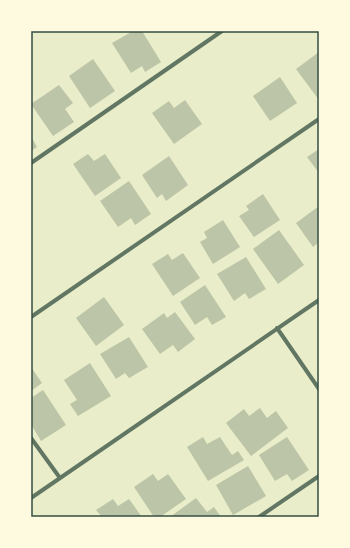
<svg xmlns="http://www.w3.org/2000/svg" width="350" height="548" font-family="Mulish,sans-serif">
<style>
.building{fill:#bcc5a7}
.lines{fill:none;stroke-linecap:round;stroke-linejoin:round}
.minor{stroke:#617663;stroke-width:4}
.neatline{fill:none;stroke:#344e41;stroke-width:1.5}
</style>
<rect width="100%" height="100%" fill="#e9edc9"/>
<path class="building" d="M 133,31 L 142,31 L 161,62 L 145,72 L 142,66 L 131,73 L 112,43 Z
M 319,52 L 319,100 L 296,69 Z
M 93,59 L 115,91 L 90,108 L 69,76 Z
M 280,77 L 297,103 L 270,121 L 253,96 Z
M 59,85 L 73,103 L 65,109 L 74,122 L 53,136 L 31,104 Z
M 185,100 L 202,124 L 174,144 L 152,113 L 169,101 L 174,108 Z
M 31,136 L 37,147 L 31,151 Z
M 319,149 L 319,173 L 307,157 Z
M 88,154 L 94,161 L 105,154 L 121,178 L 95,196 L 73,164 Z
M 169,156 L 188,185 L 166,201 L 162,194 L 157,198 L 142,175 Z
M 129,181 L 151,214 L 135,225 L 131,218 L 118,227 L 100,201 Z
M 263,194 L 280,220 L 254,237 L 239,216 L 249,210 L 246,206 Z
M 319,206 L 319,242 L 313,247 L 296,223 Z
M 223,220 L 240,247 L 213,264 L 200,242 L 207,238 L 204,232 Z
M 279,230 L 304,265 L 278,284 L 253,249 Z
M 183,253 L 200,278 L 173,296 L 152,264 L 168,254 L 172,260 Z
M 246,257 L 266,289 L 249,299 L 245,293 L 234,301 L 217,274 Z
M 205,285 L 226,317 L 212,325 L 207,317 L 195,325 L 180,302 Z
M 104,297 L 124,325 L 96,346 L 76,318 Z
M 175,312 L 195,339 L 178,352 L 173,345 L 160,354 L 142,329 L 164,313 L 167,318 Z
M 129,337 L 148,367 L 129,378 L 125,373 L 116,379 L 100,354 Z
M 90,363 L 111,396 L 78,416 L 70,404 L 77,400 L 64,380 Z
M 31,367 L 42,383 L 31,391 Z
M 43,390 L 66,425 L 41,441 L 31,424 L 31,398 Z
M 260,408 L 267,418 L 276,411 L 288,428 L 251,456 L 226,423 L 244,409 L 249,416 Z
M 203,437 L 207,444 L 220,437 L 232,455 L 238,451 L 244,460 L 208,481 L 187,447 Z
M 287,437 L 309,470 L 292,481 L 287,474 L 275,481 L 259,455 Z
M 248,466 L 266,496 L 233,515 L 216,485 Z
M 153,474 L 158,481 L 168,474 L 186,499 L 160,517 L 154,517 L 134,487 Z
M 196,498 L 207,512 L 214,507 L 221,517 L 170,517 Z
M 113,499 L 118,506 L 129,499 L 142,517 L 102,517 L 96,510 Z"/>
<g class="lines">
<path class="minor" d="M 31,163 L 222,31
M 31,317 L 319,119
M 277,328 L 319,389
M 31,438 L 60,478
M 31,498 L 319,300
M 259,517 L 319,476"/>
</g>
<rect width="350" height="548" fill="none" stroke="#fefae0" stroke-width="64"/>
<rect x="32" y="32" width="286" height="484" class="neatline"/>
</svg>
